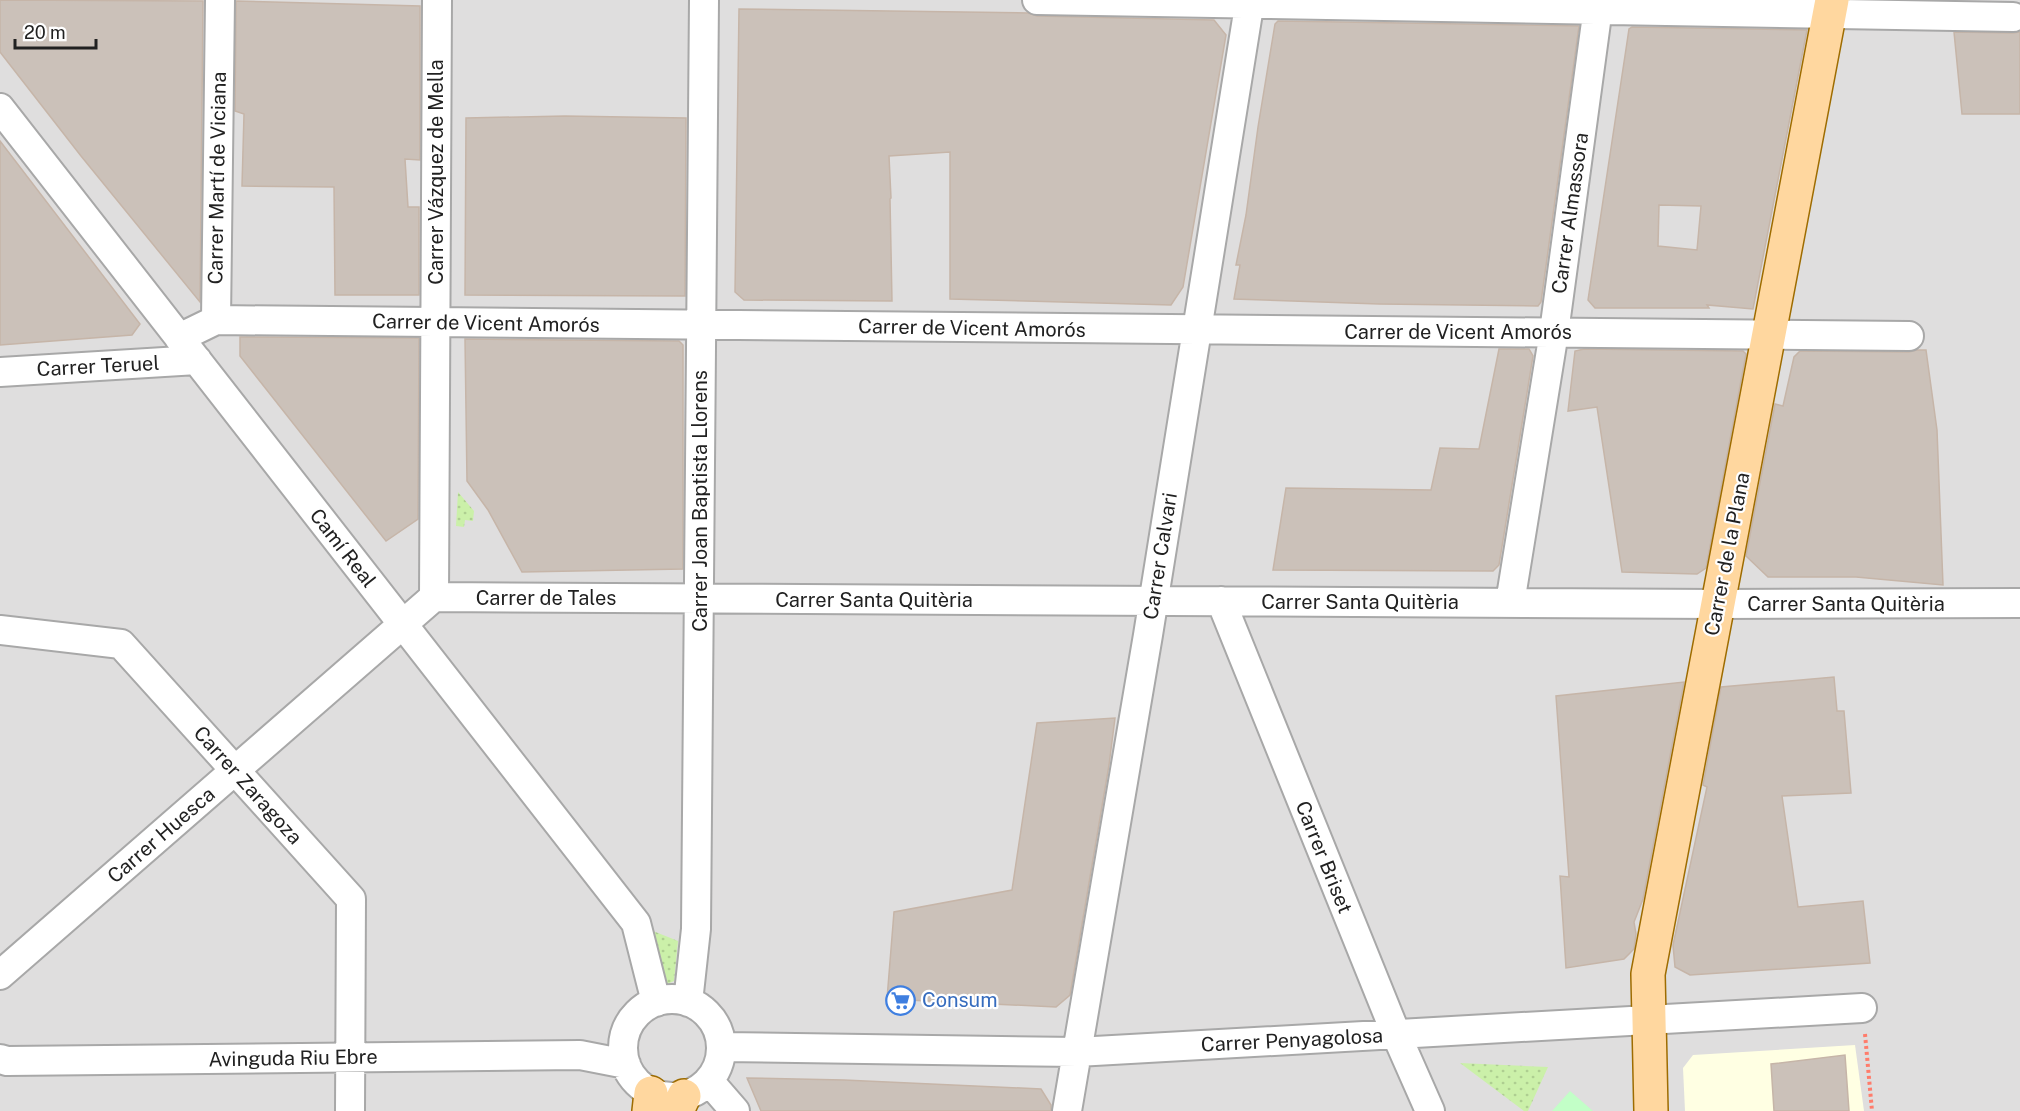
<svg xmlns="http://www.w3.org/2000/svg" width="2020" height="1111" font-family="'Public Sans',sans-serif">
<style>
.residential{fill:#dfdede}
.education{fill:#ffffe3}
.grass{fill:url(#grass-dots)}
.park{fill:#c2ffc7}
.building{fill:#cbc1b9;stroke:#c6b5a8;stroke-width:1.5;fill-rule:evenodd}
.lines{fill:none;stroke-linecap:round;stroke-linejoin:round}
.minor-casing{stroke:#a8a8a8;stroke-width:32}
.major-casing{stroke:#9e6c00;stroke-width:36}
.path{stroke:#ff7c6b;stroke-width:4;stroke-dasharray:3 3;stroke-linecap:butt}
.minor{stroke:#fff;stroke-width:28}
.major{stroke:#ffd79f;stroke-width:33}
.labels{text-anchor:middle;stroke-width:4.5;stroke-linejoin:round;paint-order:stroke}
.street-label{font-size:20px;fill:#212121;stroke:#fff}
.shop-label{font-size:20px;fill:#366cbe;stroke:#fff;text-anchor:start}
</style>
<defs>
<pattern id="grass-dots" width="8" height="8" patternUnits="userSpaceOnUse" patternTransform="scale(1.5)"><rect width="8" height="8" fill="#cbf0a9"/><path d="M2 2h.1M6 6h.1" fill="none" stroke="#aece91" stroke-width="1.8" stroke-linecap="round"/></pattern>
</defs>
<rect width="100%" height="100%" fill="#f2efe7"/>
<path class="residential" d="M 0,0 L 2020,0 L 2020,1111 L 0,1111 Z"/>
<path class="education" d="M 1855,1045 L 1864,1111 L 1685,1111 L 1683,1068 L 1693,1055 Z"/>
<path class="grass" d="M 458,492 L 474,511 L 473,521 L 465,520 L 464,527 L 456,526 Z
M 653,931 L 678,941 L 674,981 L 667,984 Z
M 1460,1063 L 1548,1067 L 1528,1111 L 1524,1111 Z"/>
<path class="park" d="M 1570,1091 L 1593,1111 L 1552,1111 Z"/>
<path class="building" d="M 0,0 L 203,1 L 200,302 L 81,156 L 0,52 Z
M 236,1 L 420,6 L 420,160 L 405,159 L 408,207 L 419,207 L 419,295 L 335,295 L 334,187 L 242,186 L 244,114 L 235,111 Z
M 739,9 L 1028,13 L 1037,16 L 1214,20 L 1226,35 L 1183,287 L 1171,305 L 950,299 L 950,152 L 889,156 L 891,198 L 890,199 L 892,301 L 744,300 L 735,292 Z
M 1278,21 L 1579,26 L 1541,302 L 1538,306 L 1379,304 L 1234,299 L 1240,265 L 1236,265 L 1246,215 L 1258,127 L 1275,24 Z
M 1632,27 L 1807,30 L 1753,309 L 1707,305 L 1709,308 L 1595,308 L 1588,300 L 1626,49 L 1629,29 ZM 1659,205 L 1701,206 L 1697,250 L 1658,246 Z
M 1954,32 L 2013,33 L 2020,32 L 2020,114 L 1962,114 Z
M 565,116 L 686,118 L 685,296 L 465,295 L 466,118 Z
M 0,141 L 140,324 L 132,335 L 0,345 Z
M 240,337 L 419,338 L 418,519 L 386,541 L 240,356 Z
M 465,339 L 679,341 L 683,345 L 683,569 L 522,572 L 488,510 L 467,481 Z
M 1499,349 L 1529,349 L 1533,356 L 1499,565 L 1493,571 L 1273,570 L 1286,488 L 1431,490 L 1440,448 L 1479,449 Z
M 1584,349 L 1743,351 L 1746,354 L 1706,568 L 1697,574 L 1622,572 L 1597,407 L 1568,411 L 1575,351 Z
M 1917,350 L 1926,350 L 1937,430 L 1943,585 L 1856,577 L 1768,577 L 1746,556 L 1775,404 L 1783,406 L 1794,357 L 1800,351 L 1909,352 Z
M 1834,677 L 1837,711 L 1844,711 L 1851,793 L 1782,796 L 1798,907 L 1863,901 L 1870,963 L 1690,975 L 1675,967 L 1673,945 L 1707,787 L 1703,785 L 1721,687 Z
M 1684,682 L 1643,899 L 1634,922 L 1636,934 L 1634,949 L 1624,959 L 1566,968 L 1560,876 L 1569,877 L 1556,696 Z
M 1115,718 L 1109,765 L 1070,995 L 1056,1007 L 887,999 L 894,912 L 1012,890 L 1037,723 Z
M 1845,1055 L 1849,1111 L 1774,1111 L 1771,1064 Z
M 747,1078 L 844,1080 L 1041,1089 L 1051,1105 L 1051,1111 L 761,1111 Z"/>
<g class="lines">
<defs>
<path id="minor" d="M 1037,0 L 2013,17
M 0,108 L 636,923 L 656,1002
M 216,320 L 220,0
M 179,338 L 216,320 L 1909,336
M 0,372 L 197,360
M 434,597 L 437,0
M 1221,601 L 1396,1034 L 1430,1111
M 1510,603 L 1554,332 L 1599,0
M 0,630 L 121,644 L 351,899 L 350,1111
M 0,975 L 434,597 L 1718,604 L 2020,603
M623 1048a49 49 0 1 1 98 0a49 49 0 1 1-98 0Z
M 688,1002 L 696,929 L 704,0
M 721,1047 L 1077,1052 L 1862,1008
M 0,1059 L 7,1061 L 580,1055 L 626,1064
M 709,1081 L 735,1111
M 1067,1111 L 1148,635 L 1250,0"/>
<path id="major" d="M 649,1111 L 651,1093
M 677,1111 L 684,1096
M 1651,1111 L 1648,974 L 1832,0"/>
</defs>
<use href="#minor" class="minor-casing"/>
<use href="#major" class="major-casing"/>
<path class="path" d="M 1865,1034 L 1872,1111"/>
<use href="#minor" class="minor"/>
<use href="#major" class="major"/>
</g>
<defs>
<symbol id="supermarket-ring" viewBox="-11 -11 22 22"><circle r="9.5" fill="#fff" stroke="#3f7fe0" stroke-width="1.5"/><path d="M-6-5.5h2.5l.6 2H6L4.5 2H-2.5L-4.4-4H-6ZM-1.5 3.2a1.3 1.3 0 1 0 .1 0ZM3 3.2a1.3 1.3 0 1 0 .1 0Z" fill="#3f7fe0"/></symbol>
</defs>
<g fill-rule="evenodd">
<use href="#supermarket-ring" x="884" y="984" width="33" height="33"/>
</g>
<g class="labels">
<g class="street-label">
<text transform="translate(436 172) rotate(-90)" y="7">Carrer Vázquez de Mella</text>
<text transform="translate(217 178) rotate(-89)" y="7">Carrer Martí de Viciana</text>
<text transform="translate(1570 213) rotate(-82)" y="7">Carrer Almassora</text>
<text transform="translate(486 323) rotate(1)" y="7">Carrer de Vicent Amorós</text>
<text transform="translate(972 328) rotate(1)" y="7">Carrer de Vicent Amorós</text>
<text x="1458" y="339">Carrer de Vicent Amorós</text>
<text transform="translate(98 366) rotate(-3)" y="7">Carrer Teruel</text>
<text transform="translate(700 501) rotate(-90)" y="7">Carrer Joan Baptista Llorens</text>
<text transform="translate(343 548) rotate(52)" y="7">Camí Real</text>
<text transform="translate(1727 554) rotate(-79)" y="7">Carrer de la Plana</text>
<text transform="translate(1160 556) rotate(-81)" y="7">Carrer Calvari</text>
<text x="546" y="605">Carrer de Tales</text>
<text x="874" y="607">Carrer Santa Quitèria</text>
<text x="1360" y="609">Carrer Santa Quitèria</text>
<text x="1846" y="611">Carrer Santa Quitèria</text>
<text transform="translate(248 785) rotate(48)" y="7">Carrer Zaragoza</text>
<text transform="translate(161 835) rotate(-41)" y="7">Carrer Huesca</text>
<text transform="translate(1324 857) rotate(68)" y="7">Carrer Briset</text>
<text transform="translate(1292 1040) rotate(-3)" y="7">Carrer Penyagolosa</text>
<text transform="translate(293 1058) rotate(-1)" y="7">Avinguda Riu Ebre</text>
</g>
<g class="shop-label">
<text x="922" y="1007">Consum</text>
</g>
</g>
<path d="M15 39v9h81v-9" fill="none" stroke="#212121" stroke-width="3"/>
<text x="24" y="39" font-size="18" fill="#212121" stroke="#ffffff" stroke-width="4.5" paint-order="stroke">20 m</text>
</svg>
